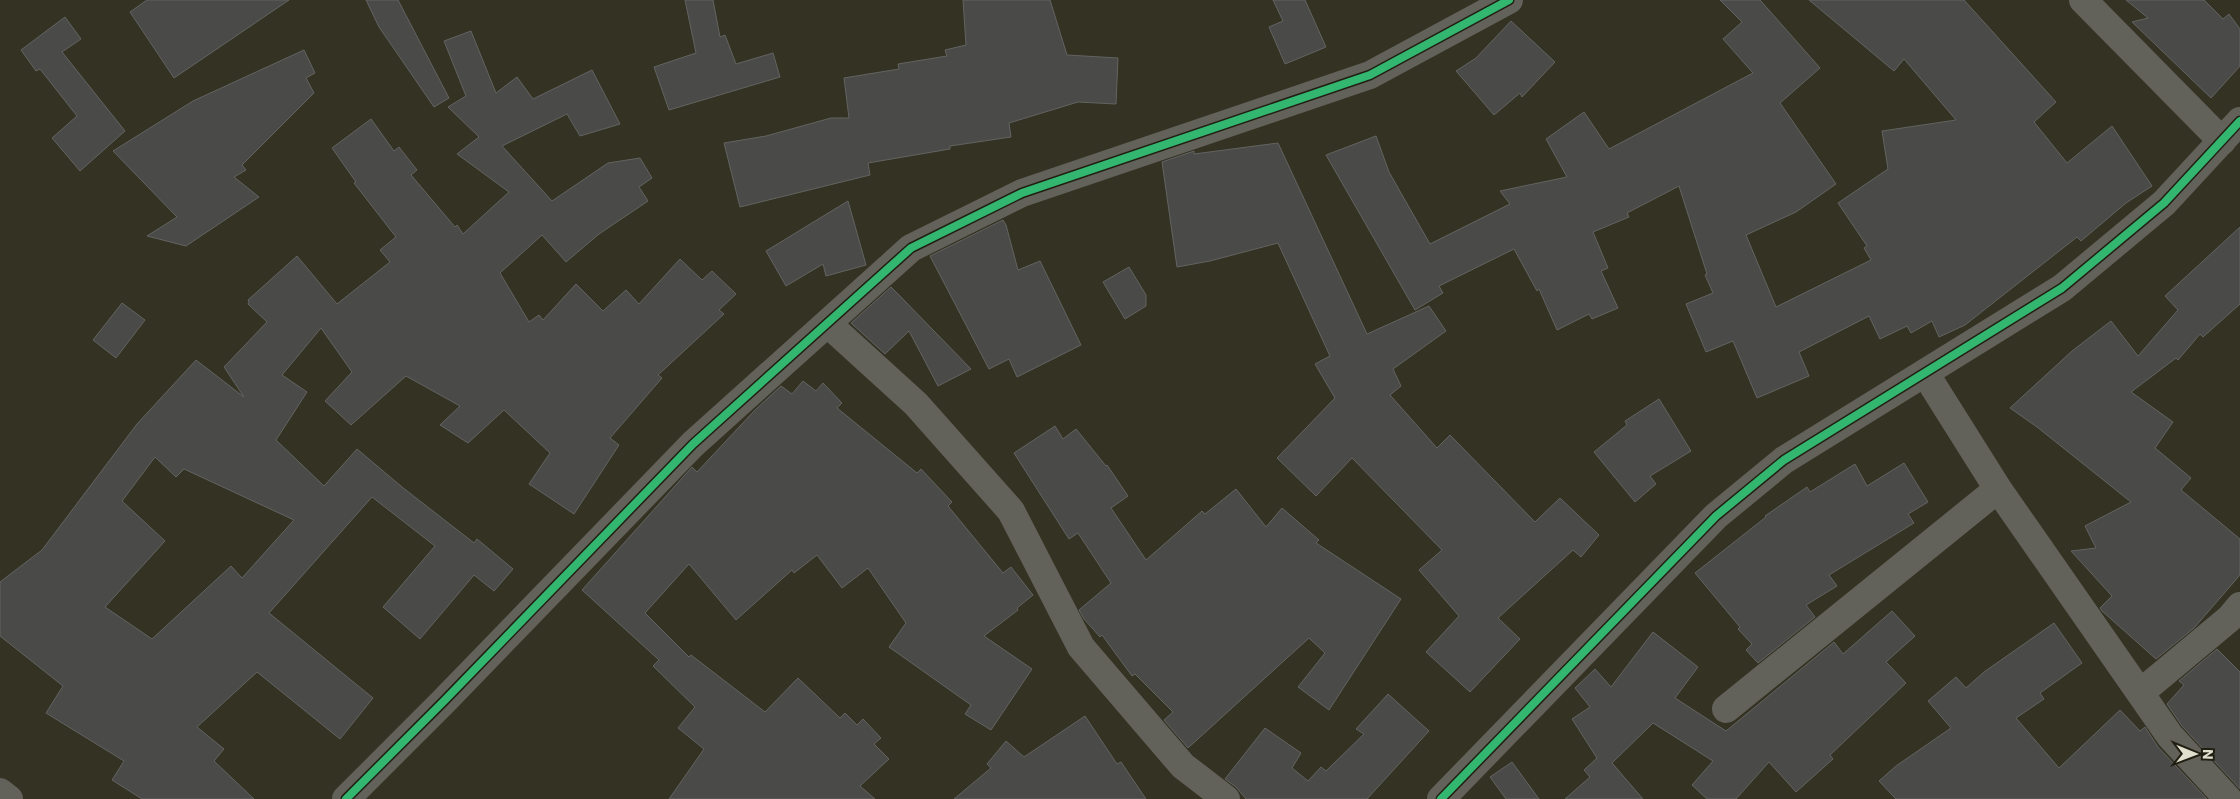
<svg xmlns="http://www.w3.org/2000/svg" width="2240" height="799" font-family="Commissioner,sans-serif">
<style>
.building{fill:#4a4b48;stroke:#636462;fill-rule:evenodd}
.lines{fill:none;stroke-linecap:round;stroke-linejoin:round}
.minor{stroke:#62625b;stroke-width:28}
.tertiary{stroke:#62625b;stroke-width:28}
.cycleway-casing{stroke:#211f12;stroke-width:11}
.cycleway{stroke:#33b770;stroke-width:8}
</style>
<rect width="100%" height="100%" fill="#343222"/>
<path class="building" d="M 147,0 L 289,0 L 174,78 L 130,12 Z
M 366,0 L 398,0 L 449,98 L 434,107 L 379,27 Z
M 685,0 L 713,0 L 720,37 L 725,35 L 736,64 L 773,53 L 780,77 L 669,110 L 654,67 L 696,53 Z
M 963,0 L 1050,0 L 1067,55 L 1118,58 L 1116,104 L 1078,102 L 1009,123 L 1011,137 L 950,146 L 950,149 L 868,163 L 870,175 L 740,207 L 724,143 L 766,136 L 831,118 L 849,118 L 844,78 L 899,69 L 898,64 L 947,56 L 945,50 L 966,45 Z
M 1273,0 L 1305,0 L 1326,47 L 1285,64 L 1269,27 L 1283,21 Z
M 1720,0 L 1760,0 L 1820,68 L 1780,103 L 1836,184 L 1796,212 L 1746,235 L 1776,307 L 1871,260 L 1864,248 L 1867,246 L 1838,203 L 1888,169 L 1882,131 L 1956,120 L 1904,59 L 1894,71 L 1809,0 L 1964,0 L 2056,102 L 2034,122 L 2067,163 L 2112,126 L 2152,186 L 2126,203 L 2081,241 L 2077,237 L 1965,325 L 1939,337 L 1932,321 L 1911,333 L 1907,326 L 1880,339 L 1869,316 L 1799,352 L 1809,376 L 1757,398 L 1733,341 L 1706,352 L 1686,304 L 1713,293 L 1705,275 L 1707,274 L 1679,186 L 1627,213 L 1629,217 L 1593,232 L 1608,268 L 1601,271 L 1618,308 L 1592,319 L 1589,314 L 1557,330 L 1539,289 L 1537,291 L 1514,249 L 1439,286 L 1443,293 L 1415,310 L 1326,155 L 1376,136 L 1389,172 L 1430,244 L 1510,204 L 1500,191 L 1567,177 L 1546,139 L 1584,112 L 1609,149 L 1753,73 L 1723,39 L 1742,22 Z
M 2126,0 L 2204,0 L 2223,19 L 2229,14 L 2240,29 L 2240,66 L 2211,98 L 2132,22 L 2148,18 Z
M 65,17 L 81,39 L 62,52 L 125,131 L 80,171 L 52,138 L 77,116 L 40,69 L 36,71 L 21,50 Z
M 1511,21 L 1555,62 L 1522,97 L 1520,93 L 1494,115 L 1456,71 L 1476,58 Z
M 471,31 L 496,93 L 517,77 L 533,99 L 592,70 L 620,124 L 580,136 L 567,114 L 502,146 L 552,201 L 608,163 L 640,158 L 652,178 L 639,187 L 648,201 L 599,234 L 566,262 L 542,235 L 500,273 L 529,322 L 539,315 L 543,320 L 576,284 L 603,311 L 626,290 L 639,304 L 680,259 L 702,280 L 712,271 L 736,294 L 719,310 L 724,314 L 658,375 L 662,378 L 610,438 L 619,445 L 574,514 L 529,484 L 550,453 L 504,410 L 468,443 L 440,425 L 460,406 L 406,376 L 351,425 L 325,401 L 352,372 L 321,328 L 282,375 L 307,392 L 276,440 L 324,486 L 357,449 L 402,487 L 474,543 L 477,539 L 513,569 L 494,591 L 474,575 L 420,639 L 383,607 L 435,546 L 372,497 L 269,613 L 373,698 L 340,739 L 257,672 L 197,727 L 224,749 L 214,761 L 254,799 L 142,799 L 112,780 L 124,761 L 46,713 L 63,686 L 0,636 L 0,582 L 42,550 L 137,424 L 196,360 L 244,397 L 224,367 L 267,322 L 248,304 L 249,302 L 248,300 L 297,256 L 337,304 L 390,262 L 380,250 L 396,237 L 354,183 L 356,182 L 332,148 L 371,119 L 394,151 L 399,147 L 417,170 L 411,175 L 455,227 L 457,225 L 463,234 L 509,192 L 457,154 L 479,137 L 448,107 L 466,96 L 444,41 ZM 155,457 L 176,477 L 184,469 L 294,520 L 242,578 L 231,566 L 152,639 L 105,607 L 165,541 L 122,501 Z
M 304,50 L 315,73 L 306,78 L 314,93 L 242,165 L 246,170 L 234,177 L 259,197 L 186,246 L 147,236 L 177,217 L 113,151 L 193,101 Z
M 1278,143 L 1367,334 L 1429,306 L 1446,331 L 1393,369 L 1401,386 L 1390,395 L 1437,448 L 1450,435 L 1535,522 L 1560,498 L 1599,535 L 1581,557 L 1573,550 L 1498,618 L 1520,639 L 1470,692 L 1426,652 L 1459,616 L 1419,570 L 1442,550 L 1352,458 L 1316,496 L 1277,458 L 1335,398 L 1315,364 L 1330,356 L 1278,243 L 1210,261 L 1177,267 L 1162,162 L 1194,151 L 1194,154 Z
M 848,201 L 866,265 L 826,276 L 823,264 L 786,286 L 766,251 Z
M 1003,220 L 1006,225 L 1018,270 L 1040,261 L 1081,345 L 1017,377 L 1009,359 L 989,369 L 930,256 Z
M 2240,227 L 2240,304 L 2203,337 L 2200,334 L 2178,360 L 2176,358 L 2131,392 L 2173,422 L 2155,448 L 2191,478 L 2181,490 L 2240,539 L 2240,575 L 2194,628 L 2156,659 L 2102,611 L 2100,608 L 2112,596 L 2071,551 L 2096,548 L 2085,526 L 2131,502 L 2037,427 L 2010,408 L 2072,351 L 2111,321 L 2138,356 L 2178,310 L 2165,296 Z
M 1129,267 L 1146,295 L 1146,306 L 1125,319 L 1103,282 Z
M 891,287 L 898,294 L 971,369 L 938,386 L 909,331 L 885,354 L 851,323 Z
M 122,303 L 145,320 L 116,358 L 93,340 Z
M 803,381 L 816,391 L 823,383 L 842,403 L 837,408 L 917,473 L 921,469 L 952,502 L 948,506 L 1003,573 L 1011,567 L 1033,595 L 1017,608 L 1018,610 L 984,636 L 1032,669 L 991,730 L 965,714 L 971,705 L 889,647 L 906,623 L 868,568 L 842,588 L 817,555 L 794,573 L 792,570 L 736,620 L 689,564 L 645,613 L 689,657 L 691,655 L 765,712 L 798,678 L 840,718 L 845,713 L 857,725 L 863,719 L 881,738 L 874,744 L 889,759 L 860,786 L 875,799 L 669,799 L 704,749 L 678,728 L 695,707 L 653,666 L 659,660 L 582,590 L 692,467 L 697,472 L 755,410 L 781,386 L 792,394 Z
M 1659,399 L 1691,451 L 1650,476 L 1656,484 L 1635,502 L 1594,452 L 1627,425 L 1625,421 Z
M 1055,426 L 1063,439 L 1076,429 L 1106,466 L 1107,465 L 1128,496 L 1111,508 L 1146,560 L 1202,511 L 1205,514 L 1236,489 L 1266,527 L 1282,508 L 1319,540 L 1316,543 L 1401,599 L 1329,710 L 1298,687 L 1325,653 L 1309,638 L 1188,748 L 1164,720 L 1173,712 L 1135,674 L 1132,676 L 1102,635 L 1100,637 L 1084,619 L 1079,610 L 1111,583 L 1078,533 L 1069,539 L 1014,453 Z
M 1904,463 L 1928,502 L 1908,514 L 1914,523 L 1829,575 L 1837,586 L 1806,605 L 1815,617 L 1758,663 L 1746,650 L 1752,644 L 1738,629 L 1740,627 L 1695,573 L 1766,517 L 1765,516 L 1807,487 L 1810,492 L 1855,464 L 1867,486 Z
M 1892,611 L 1915,636 L 1886,662 L 1906,683 L 1830,755 L 1833,759 L 1796,792 L 1769,762 L 1736,799 L 1707,799 L 1692,785 L 1713,761 L 1653,723 L 1612,763 L 1643,799 L 1565,799 L 1590,777 L 1584,770 L 1597,758 L 1572,719 L 1590,707 L 1575,688 L 1595,669 L 1611,687 L 1653,632 L 1698,667 L 1675,698 L 1726,731 L 1834,642 L 1843,654 Z
M 2054,623 L 2082,663 L 2040,693 L 2044,699 L 2016,718 L 2059,768 L 2120,710 L 2140,731 L 2145,727 L 2158,747 L 2207,799 L 1896,799 L 1879,781 L 1896,766 L 1951,728 L 1928,701 L 1956,677 L 1966,688 L 1984,672 Z
M 2217,649 L 2240,672 L 2240,789 L 2182,726 L 2167,704 L 2184,685 L 2179,681 Z
M 1388,694 L 1429,731 L 1367,799 L 1246,799 L 1236,787 L 1225,779 L 1265,728 L 1301,753 L 1292,768 L 1308,781 L 1321,767 L 1326,771 L 1364,734 L 1356,729 Z
M 1085,716 L 1117,764 L 1121,762 L 1146,799 L 954,799 L 991,768 L 987,764 L 1006,741 L 1024,757 Z
M 1512,762 L 1539,799 L 1506,799 L 1490,777 Z"/>
<g class="lines">
<path class="minor" d="M 2083,0 L 2222,141
M 828,324 L 916,404 L 1011,511 L 1081,647 L 1183,766 L 1226,799
M 1925,373 L 1998,489 L 2170,736 L 2228,799
M 2140,693 L 2230,618 L 2240,606
M 1726,709 L 1998,489
M 0,792 L 9,799
M 346,799 L 444,701 L 693,444 L 911,248 L 1022,193 L 1370,75 L 1509,0"/>
<path class="tertiary" d="M 1441,799 L 1716,516 L 1784,460 L 2062,288 L 2164,203 L 2240,121"/>
<defs>
<path id="cycleway" d="M 346,799 L 444,701 L 693,444 L 911,248 L 1022,193 L 1370,75 L 1509,0
M 1441,799 L 1716,516 L 1784,460 L 2062,288 L 2164,203 L 2240,121"/>
</defs>
<use href="#cycleway" class="cycleway-casing"/>
<use href="#cycleway" class="cycleway"/>
</g>
<g transform="translate(2195 754) rotate(91)" stroke="#211f12" stroke-width="4" paint-order="stroke">
<path d="M0-4L9 19L0 12L-9 19Z" fill="#e1dfce"/>
<text y="-8" font-size="14" font-weight="bold" text-anchor="middle" fill="#e1dfce">N</text>
</g>
</svg>
